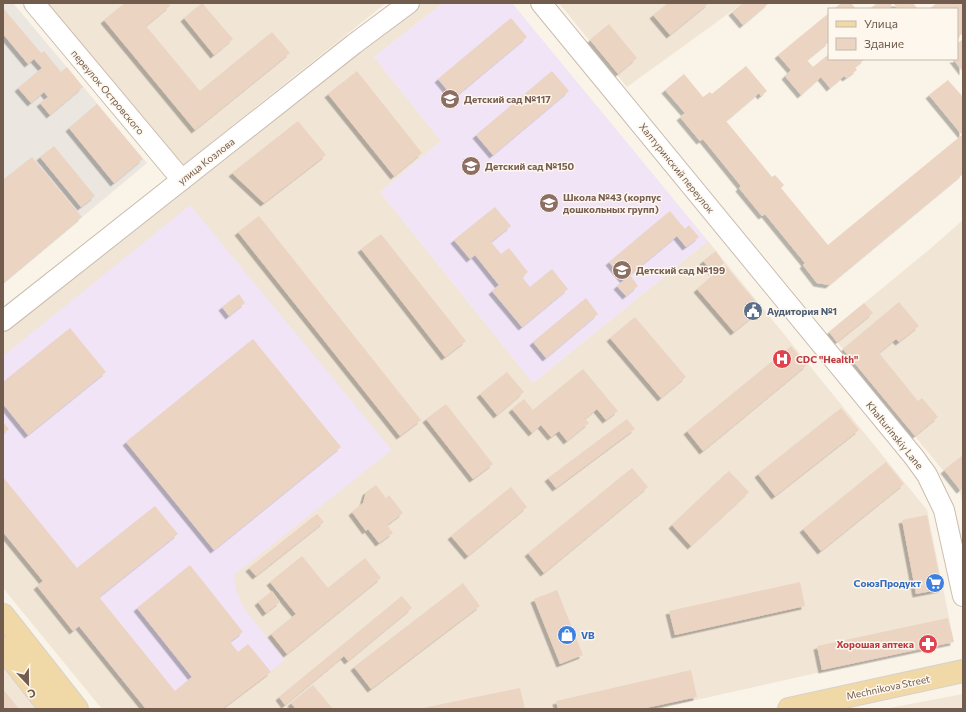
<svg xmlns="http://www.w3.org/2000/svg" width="966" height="712" font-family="Commissioner,sans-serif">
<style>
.residential{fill:#f1e5d6}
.industrial{fill:#ebe6e0}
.education{fill:#f0e4f6}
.building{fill:#ecd4c2;filter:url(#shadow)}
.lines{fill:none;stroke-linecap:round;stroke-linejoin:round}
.minor-casing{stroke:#cbbcae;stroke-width:22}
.major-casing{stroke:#d7d1cd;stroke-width:24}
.minor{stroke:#fff;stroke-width:20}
.major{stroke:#f1d8a7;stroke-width:22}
.labels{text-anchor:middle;stroke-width:3;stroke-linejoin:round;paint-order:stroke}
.street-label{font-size:10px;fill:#715c4e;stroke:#fdf7ed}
.education-label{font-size:10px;font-weight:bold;fill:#785e54;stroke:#fdf7ed;text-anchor:start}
.service-label{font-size:10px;font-weight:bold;fill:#4e5e75;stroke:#fdf7ed;text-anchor:start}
.health-label{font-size:10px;font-weight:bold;fill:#be3a42;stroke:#fdf7ed;text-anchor:start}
.shop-label{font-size:10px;font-weight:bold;fill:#366cbe;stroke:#fdf7ed;text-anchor:end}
</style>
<defs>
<filter id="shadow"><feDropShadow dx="-3.5" dy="3.5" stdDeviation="0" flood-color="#0004"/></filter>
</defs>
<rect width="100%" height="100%" fill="#faf3e7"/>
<path class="residential" d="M 45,3 L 386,3 L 178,169 Z
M 422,3 L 443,3 L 374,57 L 441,141 L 380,192 L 533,383 L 708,241 L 927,510 L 954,642 L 656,709 L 102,709 L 3,588 L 3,325 Z
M 559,3 L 743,3 L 627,87 Z
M 963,220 L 963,507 L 960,491 L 829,332 L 930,249 Z
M 3,665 L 40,709 L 3,709 Z
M 963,694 L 963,709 L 884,709 Z"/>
<path class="industrial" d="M 3,3 L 13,3 L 147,163 L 3,283 Z"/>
<path class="education" d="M 443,3 L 512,3 L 708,241 L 533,383 L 380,192 L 441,141 L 374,57 Z
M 190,205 L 392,450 L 234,575 L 237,592 L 243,607 L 285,660 L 222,709 L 146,709 L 79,627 L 73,631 L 37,586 L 43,581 L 3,532 L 3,356 Z"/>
<path class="building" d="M 125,3 L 168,3 L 170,6 L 146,26 L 200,91 L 272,32 L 290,53 L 195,130 L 104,20 Z
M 202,3 L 233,39 L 214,55 L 184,18 Z
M 668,3 L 709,3 L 670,35 L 653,15 Z
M 743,3 L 769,3 L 743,25 L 732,12 Z
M 841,3 L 851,3 L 856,9 L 834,9 Z
M 877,3 L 890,3 L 892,5 L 888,9 L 871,9 L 871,8 Z
M 893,3 L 913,3 L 918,9 L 898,9 Z
M 937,3 L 963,3 L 963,33 L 957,38 L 957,9 L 929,9 Z
M 3,8 L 41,53 L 44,51 L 61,72 L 67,67 L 83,87 L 50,115 L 40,103 L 48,97 L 44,92 L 31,103 L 18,88 L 42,68 L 34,59 L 28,64 L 3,34 Z
M 829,13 L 829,42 L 807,60 L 813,67 L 829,54 L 829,59 L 865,59 L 855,67 L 857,70 L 846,78 L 844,76 L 830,88 L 821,77 L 801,95 L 785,76 L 791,70 L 778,55 Z
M 511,18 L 527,37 L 454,98 L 438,79 Z
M 609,24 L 637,58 L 618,74 L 590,40 Z
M 963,39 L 963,72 L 953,59 L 957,59 L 957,44 Z
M 746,66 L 767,91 L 761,96 L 759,93 L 726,121 L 772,177 L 775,175 L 784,185 L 781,188 L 828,245 L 962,135 L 929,95 L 948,80 L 963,97 L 963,174 L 829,285 L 817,283 L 803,265 L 805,263 L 765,214 L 762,216 L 739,188 L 741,186 L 703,139 L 700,141 L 680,117 L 685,113 L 665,90 L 684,74 L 703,97 L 710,92 L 712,94 Z
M 357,71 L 422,153 L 394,176 L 328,94 Z
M 552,71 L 569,91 L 493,155 L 476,135 Z
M 97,104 L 143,159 L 114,183 L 69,128 Z
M 298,121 L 326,155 L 264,203 L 232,173 Z
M 54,146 L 95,196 L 81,207 L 40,157 Z
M 32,157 L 82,217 L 3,283 L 3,180 Z
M 495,207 L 511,226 L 491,242 L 501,254 L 509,248 L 528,272 L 522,277 L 530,287 L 552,269 L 568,289 L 522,327 L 492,291 L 499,285 L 475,255 L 470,259 L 454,240 Z
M 670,211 L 685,229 L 689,225 L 699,237 L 686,247 L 677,236 L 630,275 L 638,286 L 626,296 L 617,286 L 624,280 L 609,262 Z
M 259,216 L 421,420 L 400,436 L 238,232 Z
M 381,234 L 466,341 L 445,357 L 361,249 Z
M 716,251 L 724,263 L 713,272 L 703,261 Z
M 725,265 L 762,309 L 734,332 L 697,289 Z
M 239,294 L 245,303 L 229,316 L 222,307 Z
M 586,298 L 598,314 L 546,358 L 533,342 Z
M 899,302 L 919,326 L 899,342 L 896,339 L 879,353 L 918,401 L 922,398 L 938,417 L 915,436 L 843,349 Z
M 864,303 L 873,313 L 837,342 L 829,332 Z
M 635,317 L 686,377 L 661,398 L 610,338 Z
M 70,328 L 106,372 L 28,435 L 3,404 L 3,382 Z
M 253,339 L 341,447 L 214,550 L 126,442 Z
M 791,346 L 807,365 L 703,451 L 687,431 Z
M 583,369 L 618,411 L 606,420 L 597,409 L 585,419 L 589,423 L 567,441 L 559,431 L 551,437 L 541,425 L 532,433 L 512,409 L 524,399 L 533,410 Z
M 507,372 L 524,392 L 497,415 L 480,394 Z
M 446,404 L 493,464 L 473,479 L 426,419 Z
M 841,408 L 859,430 L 775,496 L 758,474 Z
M 627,419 L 635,429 L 556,488 L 548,478 Z
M 3,422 L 9,429 L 3,434 Z
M 963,455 L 963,488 L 960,490 L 944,470 Z
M 886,462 L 904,484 L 821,551 L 803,529 Z
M 632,468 L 648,487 L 544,573 L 528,553 Z
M 729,471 L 749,492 L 691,546 L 672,525 Z
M 3,477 L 77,568 L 155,506 L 178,534 L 99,597 L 175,691 L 192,677 L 137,608 L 190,565 L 243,632 L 230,642 L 238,652 L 248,644 L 271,672 L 222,709 L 146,709 L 79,626 L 73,631 L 37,586 L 43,581 L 3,532 Z
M 376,485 L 386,498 L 389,495 L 403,513 L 387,525 L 393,533 L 379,543 L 368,529 L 366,531 L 352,512 L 363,503 L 366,492 Z
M 511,487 L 527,507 L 468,556 L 451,536 Z
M 317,514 L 324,522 L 256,576 L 249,568 Z
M 927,515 L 942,589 L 916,594 L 902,520 Z
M 302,556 L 328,588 L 365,558 L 381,578 L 287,654 L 271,634 L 296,614 L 270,582 Z
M 800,582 L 805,606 L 675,635 L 669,611 Z
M 463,583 L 480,606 L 371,689 L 354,667 Z
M 557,590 L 583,655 L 560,664 L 534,599 Z
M 272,591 L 280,602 L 266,613 L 258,602 Z
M 402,596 L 412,608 L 348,661 L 344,656 L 285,705 L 279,697 Z
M 948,618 L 954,642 L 822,670 L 817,646 Z
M 691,670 L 697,697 L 641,709 L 558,709 L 556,701 Z
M 313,685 L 333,709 L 296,709 L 291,703 Z
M 520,688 L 525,709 L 423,709 L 423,708 Z
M 3,689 L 19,709 L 3,709 Z"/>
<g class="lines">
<defs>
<path id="minor" d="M 34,3 L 182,180
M 541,3 L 914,457 L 927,475 L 944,510 L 963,596
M 3,321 L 354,44 L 409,3"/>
<path id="major" d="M 3,615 L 77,709
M 3,648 L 51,709
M 789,709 L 963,671"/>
</defs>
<use href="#minor" class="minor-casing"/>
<use href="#major" class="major-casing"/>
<use href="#minor" class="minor"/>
<use href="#major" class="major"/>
</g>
<defs>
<symbol id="school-disc" viewBox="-11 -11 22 22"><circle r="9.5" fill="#8d6e63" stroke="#fdf7ed"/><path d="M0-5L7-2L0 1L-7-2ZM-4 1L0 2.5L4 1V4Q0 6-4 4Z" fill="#fff"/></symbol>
<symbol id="civic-disc" viewBox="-11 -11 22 22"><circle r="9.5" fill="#5c6f8a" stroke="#fdf7ed"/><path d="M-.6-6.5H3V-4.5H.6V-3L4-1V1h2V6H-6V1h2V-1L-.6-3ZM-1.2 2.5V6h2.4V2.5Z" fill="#fff"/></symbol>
<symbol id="hospital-disc" viewBox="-11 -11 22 22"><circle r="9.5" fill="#e0444e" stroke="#fdf7ed"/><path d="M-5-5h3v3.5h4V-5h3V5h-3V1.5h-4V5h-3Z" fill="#fff"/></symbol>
<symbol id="supermarket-disc" viewBox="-11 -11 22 22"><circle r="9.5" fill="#3f7fe0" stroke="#fdf7ed"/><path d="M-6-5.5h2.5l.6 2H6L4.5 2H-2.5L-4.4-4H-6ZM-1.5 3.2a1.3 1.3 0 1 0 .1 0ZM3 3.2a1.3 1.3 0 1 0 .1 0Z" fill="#fff"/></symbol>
<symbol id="shop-disc" viewBox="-11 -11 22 22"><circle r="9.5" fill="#3f7fe0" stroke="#fdf7ed"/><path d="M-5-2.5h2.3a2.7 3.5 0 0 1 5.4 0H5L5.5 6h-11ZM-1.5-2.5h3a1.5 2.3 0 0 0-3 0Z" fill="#fff"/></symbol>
<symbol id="pharmacy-disc" viewBox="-11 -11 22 22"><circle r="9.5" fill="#e0444e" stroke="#fdf7ed"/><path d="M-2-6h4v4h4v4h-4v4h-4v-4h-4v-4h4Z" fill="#fff"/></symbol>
</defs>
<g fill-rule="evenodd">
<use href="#school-disc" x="439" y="88" width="22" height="22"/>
<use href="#school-disc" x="460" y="155" width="22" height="22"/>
<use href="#school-disc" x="538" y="192" width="22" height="22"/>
<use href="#school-disc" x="611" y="259" width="22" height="22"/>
<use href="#civic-disc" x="742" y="300" width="22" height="22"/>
<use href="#hospital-disc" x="771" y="348" width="22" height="22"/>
<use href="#supermarket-disc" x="924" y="572" width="22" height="22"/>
<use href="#shop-disc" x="556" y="624" width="22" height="22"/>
<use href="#pharmacy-disc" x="917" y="633" width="22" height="22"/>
</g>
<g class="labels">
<g class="street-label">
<text transform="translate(108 92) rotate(50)" y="4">переулок Островского</text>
<text transform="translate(206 161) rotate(-38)" y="4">улица Козлова</text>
<text transform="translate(677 168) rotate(51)" y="4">Халтуринский переулок</text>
<text transform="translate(895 435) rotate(51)" y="4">Khalturinskiy Lane</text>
<text transform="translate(888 687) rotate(-12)" y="4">Mechnikova Street</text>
</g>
<g class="education-label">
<text x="464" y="103">Детский сад №117</text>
<text x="485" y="170">Детский сад №150</text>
<text x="563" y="201">Школа №43 (корпус<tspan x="563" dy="12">дошкольных групп)</tspan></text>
<text x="636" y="274">Детский сад №199</text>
</g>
<g class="service-label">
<text x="767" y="315">Аудитория №1</text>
</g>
<g class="health-label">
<text x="796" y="363">CDC "Health"</text>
<text x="914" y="648" text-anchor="end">Хорошая аптека</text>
</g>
<g class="shop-label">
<text x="921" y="587">СоюзПродукт</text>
<text x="581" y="639" text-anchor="start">VB</text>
</g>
</g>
<rect width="966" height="712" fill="none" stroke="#715c4e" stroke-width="8"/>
<rect x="828" y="8" width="130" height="52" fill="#fdf7ed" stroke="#c5b9ad"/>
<rect x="836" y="21" width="20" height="6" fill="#f1d8a7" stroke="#c5b9ad"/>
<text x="864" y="28" font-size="12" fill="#715c4e">Улица</text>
<rect x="836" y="38" width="20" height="12" fill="#ecd4c2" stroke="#c5b9ad"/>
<text x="864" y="48" font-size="12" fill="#715c4e">Здание</text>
<g transform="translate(28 684) rotate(158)" stroke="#fdf7ed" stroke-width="3" paint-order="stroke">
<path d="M0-3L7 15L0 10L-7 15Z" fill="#715c4e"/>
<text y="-6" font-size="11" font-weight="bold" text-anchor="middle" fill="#715c4e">С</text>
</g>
</svg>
